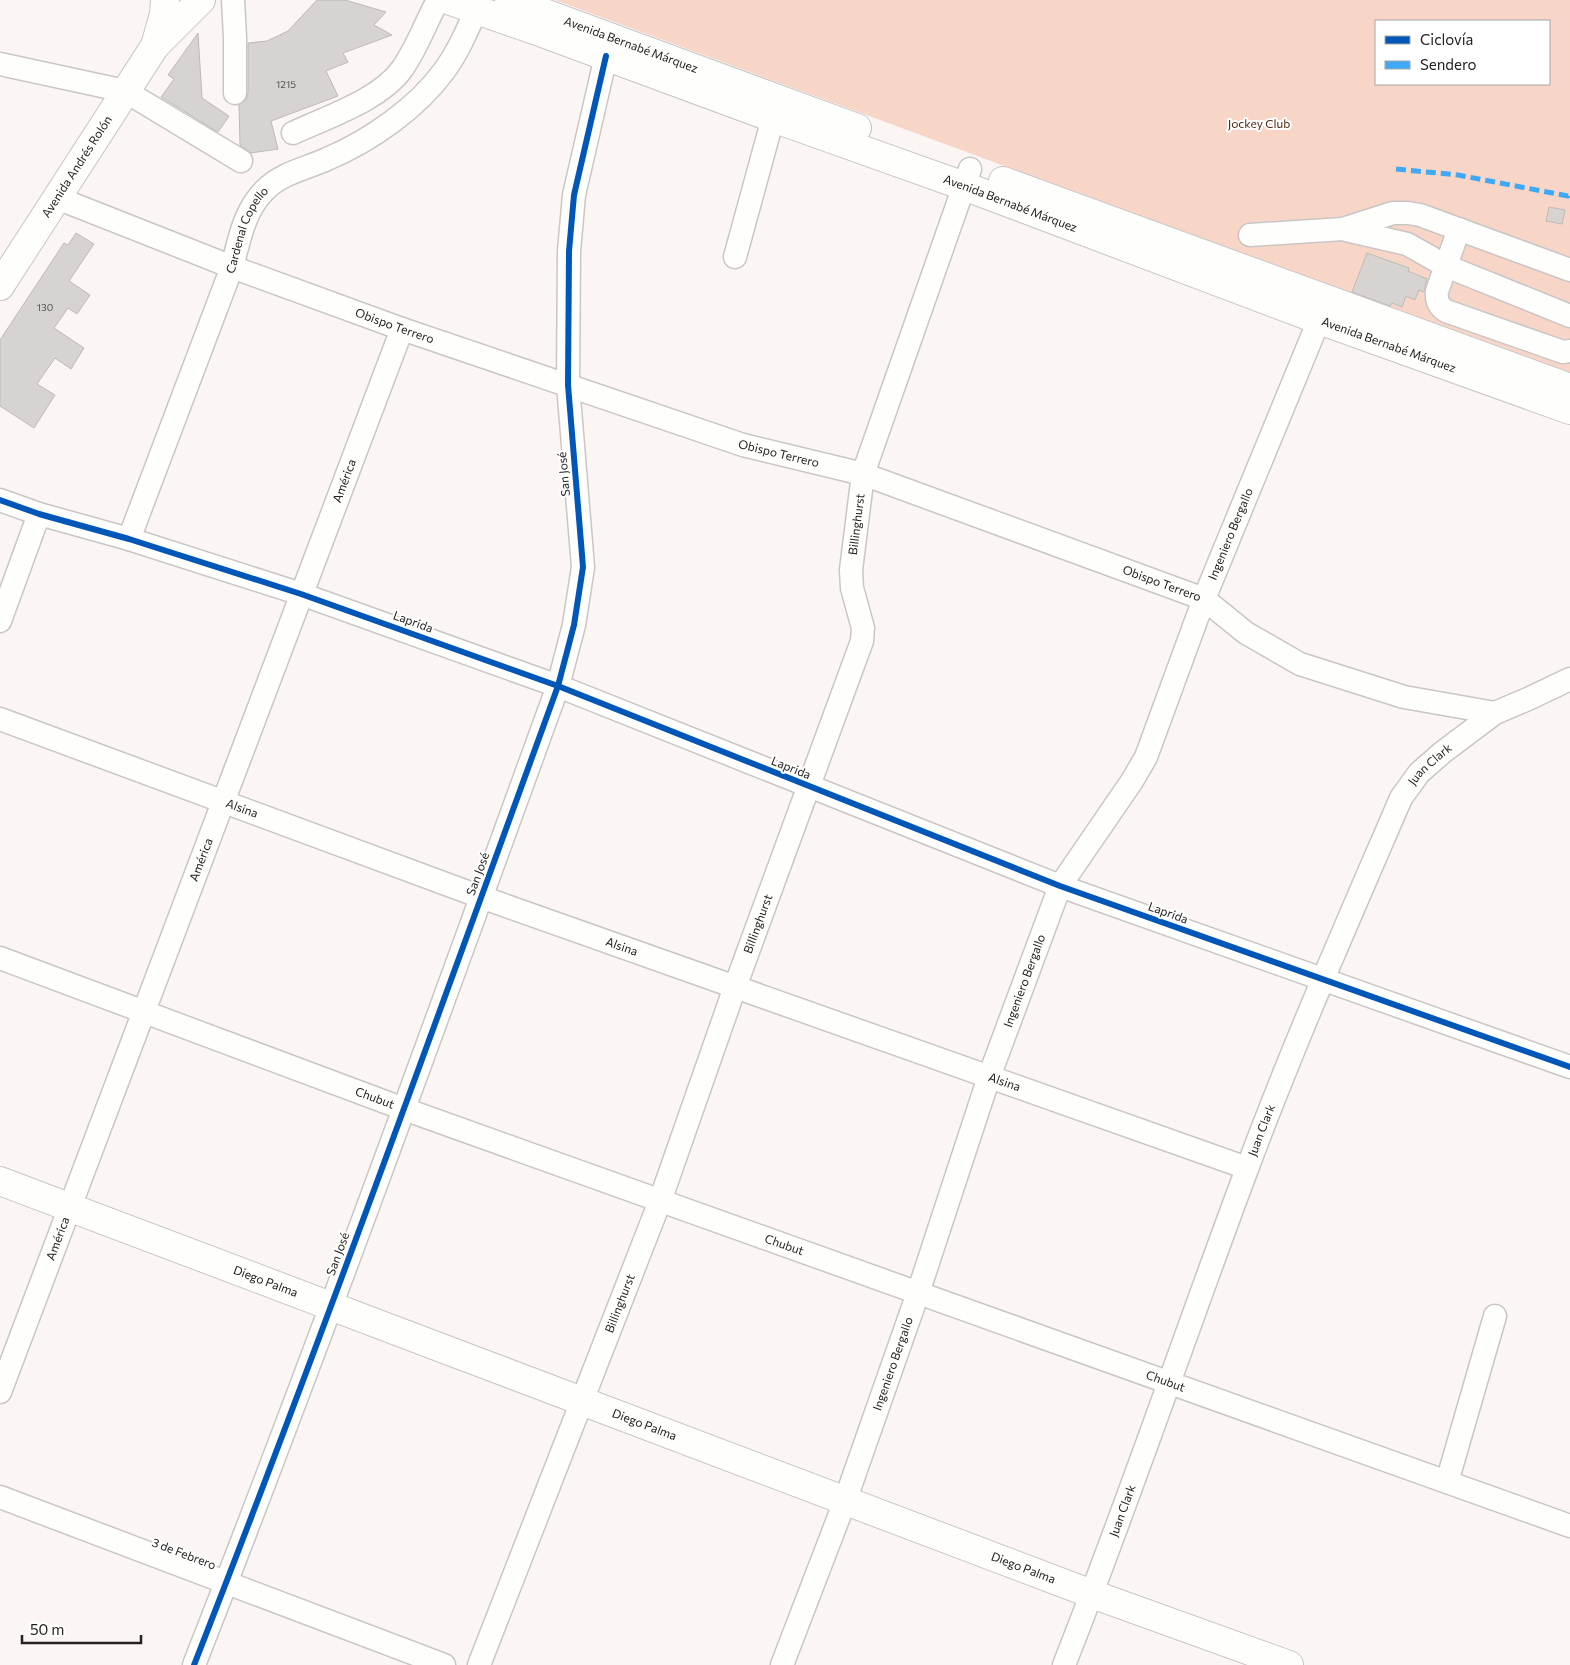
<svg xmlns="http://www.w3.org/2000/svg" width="1570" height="1665" font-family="Commissioner,sans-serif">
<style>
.green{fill:#f7d6c8;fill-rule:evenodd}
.building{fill:#d7d3d1;stroke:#bdbab8}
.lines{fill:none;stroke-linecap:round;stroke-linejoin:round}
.minor-casing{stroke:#cac6c5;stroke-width:25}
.major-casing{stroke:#cac6c5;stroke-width:30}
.minor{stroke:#fefefd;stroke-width:22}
.major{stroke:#fefefd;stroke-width:28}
.quiet{stroke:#3fa9f5;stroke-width:5;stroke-dasharray:10 5;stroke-linecap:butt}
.cycleway-casing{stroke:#fff;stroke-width:9}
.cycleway{stroke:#0057b8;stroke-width:6}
.labels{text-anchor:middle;stroke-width:4;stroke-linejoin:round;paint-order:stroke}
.number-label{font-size:10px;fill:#514e4c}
.street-label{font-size:12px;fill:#24211f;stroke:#fff}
.park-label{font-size:12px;fill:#53230c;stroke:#fff}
</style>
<rect width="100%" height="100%" fill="#fbf6f4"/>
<path class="green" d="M 555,0 L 1570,0 L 1570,375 ZM 1376,21 L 1549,21 L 1549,84 L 1376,84 Z"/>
<path class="building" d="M 317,0 L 345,0 L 386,12 L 374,25 L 392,35 L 343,53 L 348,62 L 326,71 L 338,96 L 271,121 L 278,149 L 251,153 L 240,145 L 239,105 L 246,100 L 248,93 L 248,43 L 267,41 L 288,31 Z
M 198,33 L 202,98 L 229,116 L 218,132 L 161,97 L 174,79 L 168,75 Z
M 1549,207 L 1565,210 L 1562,224 L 1546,221 Z
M 76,233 L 94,244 L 69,281 L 90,295 L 77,314 L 68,308 L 54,328 L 84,348 L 71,369 L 55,358 L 37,384 L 55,395 L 34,428 L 0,406 L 0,340 L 64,243 L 68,245 Z
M 1367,253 L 1409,268 L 1408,271 L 1427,279 L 1424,292 L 1419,290 L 1415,300 L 1406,296 L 1402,307 L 1392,303 L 1390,306 L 1352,292 Z"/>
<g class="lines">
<defs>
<g id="minor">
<path d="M 233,0 L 235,37 L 235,93"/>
<path d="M 0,64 L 125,91 L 241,161"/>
<path d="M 293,133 C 327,117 380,100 402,69 C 417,48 426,22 438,0"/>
<path id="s1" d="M 57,198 L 232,267 L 402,329 L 743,445 L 863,474 L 1204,599 L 1246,633 L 1300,664 L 1404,697 L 1495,713"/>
<path d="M 1459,229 L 1437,291 C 1436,300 1438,306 1446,311 L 1563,352 L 1570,351"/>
<path d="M 1346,230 L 1407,244 L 1446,266 L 1570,316"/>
<path d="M 1250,235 L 1343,229 L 1393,213 L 1408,213 L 1420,215 L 1570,270"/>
<path d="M 735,257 L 773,118"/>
<path d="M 0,500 L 39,514 L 129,539 L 301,594 L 558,686 L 1060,886 L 1570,1067"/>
<path id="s2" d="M 129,539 L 232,267 C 239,241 244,211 264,191 C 281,173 305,169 327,159 C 370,141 417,108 444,71 C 458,52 467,31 476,10"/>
<path d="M 0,621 L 39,514"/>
<path id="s3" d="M 0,719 L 481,897 L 1247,1168"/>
<path id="s4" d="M 0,958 L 404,1109 L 1570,1526"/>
<path id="s5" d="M 0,1392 L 402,329"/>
<path d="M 1447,1482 L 1495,1316"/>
<path d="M 0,1497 L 444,1665"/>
<path d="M 194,1665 C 321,1341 439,1013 558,686 L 574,625 L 583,567 L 568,385 L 569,251 L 574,195 L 606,56"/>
<path id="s6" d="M 479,1665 L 660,1201 L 735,987 L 862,641 L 863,628 L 852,588 L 851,570 L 863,474 L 970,169"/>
<path id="s7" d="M 782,1665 L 845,1501 L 918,1293 L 989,1077 L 1060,886 L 1132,781 L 1146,757 L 1204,599 L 1319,320"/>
<path id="s8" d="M 1064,1665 C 1129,1501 1185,1334 1247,1169 C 1294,1043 1348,921 1401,798 L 1419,773 L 1443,752 L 1495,713 L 1528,699 L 1570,679"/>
</g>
<g id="major">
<path id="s9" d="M 448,0 L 540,32 L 773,118 L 964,186 L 1319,320 L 1570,410"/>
<path id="s10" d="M 509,0 L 857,128"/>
<path d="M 155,46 L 164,14 L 165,0"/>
<path d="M 1003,181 L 1570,388"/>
<path id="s11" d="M 0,286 L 155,46 L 201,0"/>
<path id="s12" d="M 0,1181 L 1092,1594 L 1289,1665"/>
</g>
</defs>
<use href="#minor" class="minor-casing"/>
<use href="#major" class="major-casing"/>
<use href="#minor" class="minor"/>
<use href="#major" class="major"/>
<path class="quiet" d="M 1396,169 L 1458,175 L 1568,196 L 1570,193"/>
<defs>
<path id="cycleway" d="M 0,500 L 39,514 L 129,539 L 301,594 L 558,686 L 1060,886 L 1570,1067
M 194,1665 C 321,1341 439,1013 558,686 L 574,625 L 583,567 L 568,385 L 569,251 L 574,195 L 606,56"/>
</defs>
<use href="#cycleway" class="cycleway-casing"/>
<use href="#cycleway" class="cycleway"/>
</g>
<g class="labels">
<g class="number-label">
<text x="286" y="88">1215</text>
<text x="45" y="311">130</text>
</g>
<g class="street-label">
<text dy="4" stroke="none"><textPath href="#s10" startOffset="130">Avenida Bernabé Márquez</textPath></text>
<text dy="4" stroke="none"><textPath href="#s11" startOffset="142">Avenida Andrés Rolón</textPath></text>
<text dy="4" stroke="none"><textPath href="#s9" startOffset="598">Avenida Bernabé Márquez</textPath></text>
<text dy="4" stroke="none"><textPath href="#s2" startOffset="331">Cardenal Copello</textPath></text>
<text dy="4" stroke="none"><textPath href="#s1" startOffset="361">Obispo Terrero</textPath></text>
<text dy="4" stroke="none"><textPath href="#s9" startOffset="1002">Avenida Bernabé Márquez</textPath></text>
<text dy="4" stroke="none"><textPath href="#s1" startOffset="766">Obispo Terrero</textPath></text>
<text transform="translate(564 474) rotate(-95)" y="4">San José</text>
<text dy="4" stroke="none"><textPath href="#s5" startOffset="974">América</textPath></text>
<text dy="4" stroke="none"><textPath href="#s6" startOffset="1212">Billinghurst</textPath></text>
<text dy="4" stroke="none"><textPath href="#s7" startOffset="1221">Ingeniero Bergallo</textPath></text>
<text dy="4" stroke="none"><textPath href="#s1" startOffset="1171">Obispo Terrero</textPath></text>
<text transform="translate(413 622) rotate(20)" y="4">Laprida</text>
<text dy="4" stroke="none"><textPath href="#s8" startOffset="975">Juan Clark</textPath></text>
<text transform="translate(791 768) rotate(22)" y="4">Laprida</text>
<text dy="4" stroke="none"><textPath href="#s3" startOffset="258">Alsina</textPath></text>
<text dy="4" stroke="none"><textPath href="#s5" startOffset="569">América</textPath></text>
<text transform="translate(478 874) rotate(-70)" y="4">San José</text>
<text transform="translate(1168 913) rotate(20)" y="4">Laprida</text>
<text dy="4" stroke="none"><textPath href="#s6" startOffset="792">Billinghurst</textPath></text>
<text dy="4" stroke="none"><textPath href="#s3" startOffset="662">Alsina</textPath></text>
<text dy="4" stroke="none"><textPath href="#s7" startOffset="726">Ingeniero Bergallo</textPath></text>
<text dy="4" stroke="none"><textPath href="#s3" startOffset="1068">Alsina</textPath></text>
<text dy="4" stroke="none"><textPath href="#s4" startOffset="400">Chubut</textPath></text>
<text dy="4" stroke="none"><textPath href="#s8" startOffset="570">Juan Clark</textPath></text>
<text dy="4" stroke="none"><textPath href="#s5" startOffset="164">América</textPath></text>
<text dy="4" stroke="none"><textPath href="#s4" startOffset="835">Chubut</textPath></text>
<text transform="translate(338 1254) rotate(-70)" y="4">San José</text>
<text dy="4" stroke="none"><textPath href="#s12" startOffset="284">Diego Palma</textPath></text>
<text dy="4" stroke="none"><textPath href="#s6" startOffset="388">Billinghurst</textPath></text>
<text dy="4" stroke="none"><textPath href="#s7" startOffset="321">Ingeniero Bergallo</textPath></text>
<text dy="4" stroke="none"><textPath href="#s4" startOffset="1240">Chubut</textPath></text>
<text dy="4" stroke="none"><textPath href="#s12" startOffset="689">Diego Palma</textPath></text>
<text dy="4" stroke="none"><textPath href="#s8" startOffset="165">Juan Clark</textPath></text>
<text transform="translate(184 1554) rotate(21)" y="4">3 de Febrero</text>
<text dy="4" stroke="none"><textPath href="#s12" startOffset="1094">Diego Palma</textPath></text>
</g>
<g class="park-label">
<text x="1259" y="128">Jockey Club</text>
</g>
</g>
<rect x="1375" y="20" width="175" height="65" fill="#ffffff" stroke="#a7a6a5"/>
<rect x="1385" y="36" width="25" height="8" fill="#0057b8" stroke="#a7a6a5"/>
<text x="1420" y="45" font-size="15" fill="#24211f">Ciclovía</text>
<rect x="1385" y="61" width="25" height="8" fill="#3fa9f5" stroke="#a7a6a5"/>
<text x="1420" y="70" font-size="15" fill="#24211f">Sendero</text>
<path d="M22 1635v8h119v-8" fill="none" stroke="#24211f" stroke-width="2.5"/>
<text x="30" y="1635" font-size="15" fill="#24211f" stroke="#ffffff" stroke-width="4" paint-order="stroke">50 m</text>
</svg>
